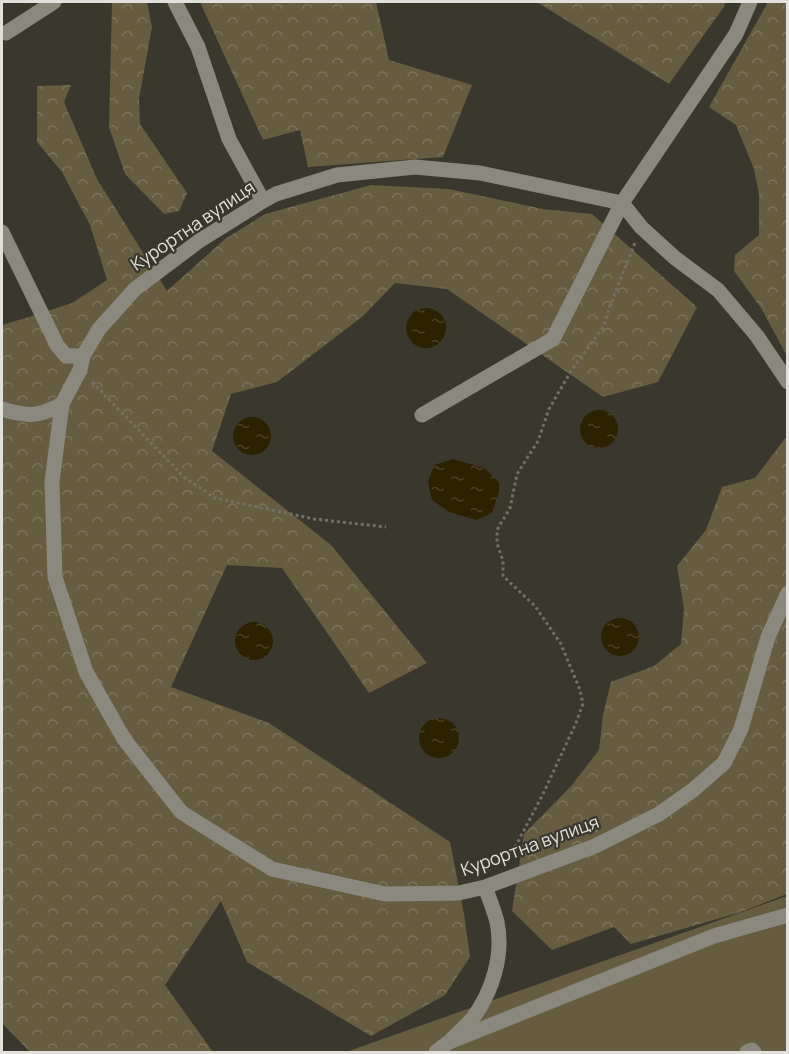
<svg xmlns="http://www.w3.org/2000/svg" width="789" height="1054" font-family="Manrope,sans-serif">
<style>
.green{fill:#665c40}
.forest{fill:url(#forest-crowns)}
.water{fill:url(#water-ripples)}
.lines{fill:none;stroke-linecap:round;stroke-linejoin:round}
.path{stroke:#726f66;stroke-width:3;stroke-dasharray:3 3;stroke-linecap:butt}
.minor{stroke:#8b887d;stroke-width:15}
.labels{text-anchor:middle;stroke-width:4.5;stroke-linejoin:round;paint-order:stroke}
.street-label{font-size:18px;fill:#e2e0da;stroke:#3a372d}
</style>
<defs>
<pattern id="forest-crowns" width="20" height="18" patternUnits="userSpaceOnUse" patternTransform="scale(1.5)"><rect width="20" height="18" fill="#665c40"/><path d="M2 6a3 3 0 1 1 6 0M12 15a3 3 0 1 1 6 0" fill="none" stroke="#7c735b"/></pattern>
<pattern id="water-ripples" width="26" height="14" patternUnits="userSpaceOnUse" patternTransform="scale(1.5)"><rect width="26" height="14" fill="#2c2201"/><path d="M2 4q2-2 4 0t4 0M15 11q2-2 4 0t4 0" fill="none" stroke="#4a4225"/></pattern>
</defs>
<rect width="100%" height="100%" fill="#3a372d"/>
<path class="green" d="M 787,896 L 787,1052 L 346,1052 Z"/>
<path class="forest" d="M 112,2 L 147,2 L 152,27 L 139,99 L 140,124 L 187,193 L 179,211 L 164,214 L 125,174 L 109,127 Z
M 200,2 L 376,2 L 389,60 L 472,85 L 443,157 L 308,167 L 300,130 L 263,140 Z
M 537,2 L 726,2 L 723,8 L 669,84 Z
M 768,2 L 787,2 L 787,356 L 761,308 L 734,271 L 735,255 L 759,235 L 759,194 L 754,169 L 736,125 L 709,107 Z
M 71,85 L 64,102 L 97,179 L 167,291 L 225,239 L 265,214 L 371,185 L 449,189 L 543,209 L 592,214 L 697,307 L 658,382 L 603,397 L 447,289 L 395,283 L 363,316 L 277,382 L 231,394 L 212,451 L 331,545 L 427,663 L 369,693 L 282,568 L 227,565 L 171,687 L 269,723 L 450,842 L 464,914 L 470,957 L 445,995 L 371,1036 L 247,962 L 221,901 L 165,985 L 213,1052 L 30,1052 L 2,1023 L 2,325 L 32,316 L 72,303 L 107,280 L 90,225 L 62,172 L 37,142 L 37,86 Z
M 787,436 L 787,894 L 741,912 L 631,944 L 614,927 L 552,950 L 512,911 L 524,834 L 572,785 L 599,750 L 603,715 L 611,682 L 654,666 L 681,644 L 684,609 L 677,566 L 706,530 L 722,487 L 755,478 Z"/>
<path class="water" d="M406 328a20 20 0 1 1 40 0a20 20 0 1 1-40 0Z
M580 429a19 19 0 1 1 38 0a19 19 0 1 1-38 0Z
M233 436a19 19 0 1 1 38 0a19 19 0 1 1-38 0Z
M 453,459 L 484,468 L 499,482 L 499,492 L 492,513 L 476,520 L 449,512 L 432,500 L 428,482 L 434,465 Z
M601 637a19 19 0 1 1 38 0a19 19 0 1 1-38 0Z
M235 641a19 19 0 1 1 38 0a19 19 0 1 1-38 0Z
M419 738a20 20 0 1 1 40 0a20 20 0 1 1-40 0Z"/>
<g class="lines">
<path class="path" d="M 92,382 L 185,478 L 215,498 L 314,519 L 386,527
M 505,862 L 512,853 L 543,794 L 576,723 L 583,704 L 580,690 L 561,644 L 535,606 L 503,576 L 503,561 L 497,543 L 497,530 L 510,508 L 517,474 L 538,441 L 549,409 L 571,371 L 604,326 L 609,308 L 635,243"/>
<path class="minor" d="M 175,2 L 198,47 L 229,139 L 263,201
M 6,33 L 54,2
M 2,232 L 57,345 L 66,356 L 83,356
M 788,382 L 757,336 L 718,290 L 675,258 L 641,227 L 622,203 L 480,173 L 415,167 L 337,175 L 276,194 L 263,201 L 199,241 L 135,289 L 99,329 L 83,356 L 80,370 L 62,404 L 52,482 L 55,577 L 86,672 L 124,739 L 181,812 L 272,869 L 385,894 L 459,893 L 485,887 L 595,846 L 659,814 L 693,790 L 724,763 L 741,729 L 768,637 L 788,593
M 2,409 C 27,417 39,417 62,404
M 422,415 L 553,339 L 622,203 L 736,34 L 750,2
M 452,1039 C 459,1032 466,1026 472,1019 C 492,993 504,955 497,922 C 494,910 489,898 485,887
M 436,1052 L 449,1042 L 714,936 L 788,915
M 747,1052 L 752,1050 L 754,1052"/>
</g>
<g class="labels">
<g class="street-label">
<text transform="translate(193 226) rotate(-34)" y="6">Курортна вулиця</text>
<text transform="translate(530 846) rotate(-20)" y="6">Курортна вулиця</text>
</g>
</g>
<rect width="789" height="1054" fill="none" stroke="#e2e0da" stroke-width="6"/>
</svg>
